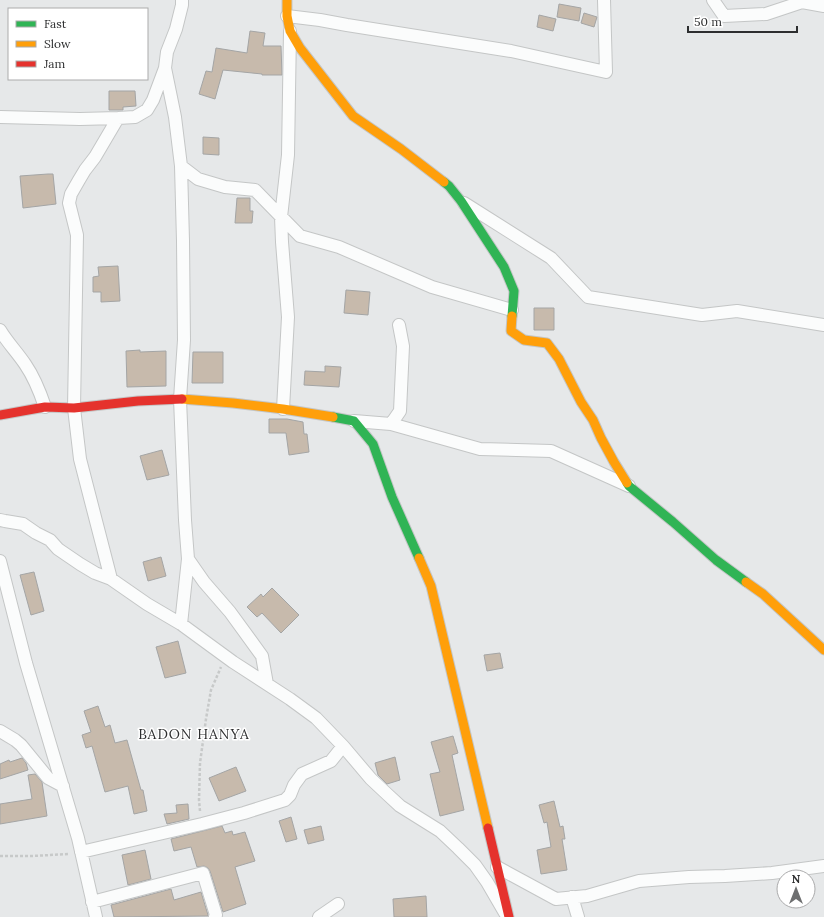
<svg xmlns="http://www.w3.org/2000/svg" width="824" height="917" font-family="Lora,serif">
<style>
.building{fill:#c7baac;stroke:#a4a5a5}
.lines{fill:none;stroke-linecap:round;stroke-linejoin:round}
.street-casing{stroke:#c4c6c6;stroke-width:14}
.fast-casing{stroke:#c4c6c6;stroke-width:11}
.slow-casing{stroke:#c4c6c6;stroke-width:11}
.jam-casing{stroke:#c4c6c6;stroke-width:11}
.path{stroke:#c7c9c9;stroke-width:2.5;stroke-dasharray:3 2;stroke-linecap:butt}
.street{stroke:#fbfcfc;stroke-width:12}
.fast{stroke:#30b455;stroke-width:9}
.slow{stroke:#ff9f0a;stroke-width:9}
.jam{stroke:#e5322d;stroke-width:9}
.labels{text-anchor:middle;stroke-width:3;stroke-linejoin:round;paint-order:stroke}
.quarter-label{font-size:14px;letter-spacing:1px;fill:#2d2e2f;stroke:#fff}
</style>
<rect width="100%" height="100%" fill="#e6e8e9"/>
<path class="building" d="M 559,4 L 581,8 L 579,21 L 557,17 Z
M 584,13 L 597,17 L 594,27 L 581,23 Z
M 539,15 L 556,19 L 553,31 L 537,27 Z
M 250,31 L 265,33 L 263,46 L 281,46 L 282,75 L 262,75 L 262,74 L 223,70 L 215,99 L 199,94 L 206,71 L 212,72 L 216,48 L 247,53 Z
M 109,91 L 135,91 L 136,106 L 123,107 L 123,110 L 109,110 Z
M 203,137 L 219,138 L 219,155 L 203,154 Z
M 48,174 L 53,174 L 56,204 L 23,208 L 20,176 Z
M 237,198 L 250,198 L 250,211 L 253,211 L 252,223 L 235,223 Z
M 118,266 L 120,301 L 101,302 L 101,292 L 93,292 L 93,277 L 99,276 L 98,267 Z
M 346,290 L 370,292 L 368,315 L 344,313 Z
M 534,308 L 554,308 L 554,330 L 534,330 Z
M 140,350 L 140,352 L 166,351 L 166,386 L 127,387 L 126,351 Z
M 193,352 L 223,352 L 223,383 L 192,383 Z
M 325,366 L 341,367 L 339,387 L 304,385 L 305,371 L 325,372 Z
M 269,419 L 287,419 L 303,422 L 304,434 L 307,434 L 309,452 L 289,455 L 286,433 L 269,433 Z
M 162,450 L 169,475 L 147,480 L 140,456 Z
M 161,557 L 166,576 L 148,581 L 143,562 Z
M 34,572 L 44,611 L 31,615 L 20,575 Z
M 272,588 L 299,615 L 281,633 L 262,613 L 257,617 L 247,607 L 261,594 L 263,597 Z
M 178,641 L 186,673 L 165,678 L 156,647 Z
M 500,653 L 503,668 L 487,671 L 484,655 Z
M 98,706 L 105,727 L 110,725 L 115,743 L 127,740 L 141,790 L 143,790 L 147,811 L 134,814 L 128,786 L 105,792 L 92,746 L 86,748 L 82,735 L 91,732 L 84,711 Z
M 453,736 L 458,753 L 452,755 L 464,810 L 440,816 L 430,774 L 440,772 L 431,742 Z
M 395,757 L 400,780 L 387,784 L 378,775 L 375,763 Z
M 22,758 L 26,763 L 28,770 L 0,779 L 0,764 L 9,760 L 10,762 Z
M 236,767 L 246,791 L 219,801 L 209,778 Z
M 35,774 L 42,782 L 47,816 L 0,824 L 0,804 L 32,799 L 28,775 Z
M 554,801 L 560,827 L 563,826 L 565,839 L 562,839 L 567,870 L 541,874 L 537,850 L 551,847 L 547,822 L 544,823 L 539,805 Z
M 188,804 L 189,819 L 167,824 L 164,814 L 177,813 L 176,805 Z
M 291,817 L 297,839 L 286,842 L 279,821 Z
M 222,826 L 225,833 L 232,831 L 233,835 L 245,832 L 255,861 L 235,867 L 246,904 L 223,912 L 210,871 L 208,868 L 204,866 L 197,867 L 191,847 L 174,851 L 171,839 Z
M 321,826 L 324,840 L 308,844 L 304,830 Z
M 145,850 L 151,879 L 128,885 L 122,855 Z
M 171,889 L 174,900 L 201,892 L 208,915 L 208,916 L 114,917 L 111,905 Z
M 426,896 L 427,917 L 394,917 L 393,899 Z"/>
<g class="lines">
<defs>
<path id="street" d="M 713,0 L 724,16 L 766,14 L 802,2 L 824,6
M 287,16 L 320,20 L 347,25 L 511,51 L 606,72 L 604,0
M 165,68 L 175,117 L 181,166 L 183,241 L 184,340 L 180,399 L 185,520 L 188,559 L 181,624
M 0,117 L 80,119 L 118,118 L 135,117 L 147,110 L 153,100 L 165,68 L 167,52 L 176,29 L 182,5 L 182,0
M 181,166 L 198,179 L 225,187 L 255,190 L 300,236 L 339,247 L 432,287 L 512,310
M 464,203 L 551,258 L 588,297 L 702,315 L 737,311 L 824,325
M 0,330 C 7,342 17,352 25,364 C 34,377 40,392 45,407
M 283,409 L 288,317 L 282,242 L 281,217 L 288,155 L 290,31
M 354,421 L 391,424 L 480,449 L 551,451 L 629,486
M 391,424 L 400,411 L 403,346 L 399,325
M 0,520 L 5,521 L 23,524 L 36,533 L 50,540 L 58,549 L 80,564 L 95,573 L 111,579 L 147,604 L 181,624 L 233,662 L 290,699 L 316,718 L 343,746 L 371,779 L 387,794 L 400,806 L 440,831 L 458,848 L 475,865 L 487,882 L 505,913
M 188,559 L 204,582 L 230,612 L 262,656 L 267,684
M 0,561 L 26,663 L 78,838 L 96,917
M 111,579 L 80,459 L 74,408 L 77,235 L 69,203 L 71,194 L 79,180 L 85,170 L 95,157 L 118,118
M 0,731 L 15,740 L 21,745 L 48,778 L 63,786
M 81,852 L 202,824 L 244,813 L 285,800 L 290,795 L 294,785 L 302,774 L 331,761 L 343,746
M 497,867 L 556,899 L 587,896 L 639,881 L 689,877 L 725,876 L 772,873 L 824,866
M 572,897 L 578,917
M 92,902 L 203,873 L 216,915 L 215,917
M 319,917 L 338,904"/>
<path id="fast" d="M 444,182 L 449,186 L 461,201 L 504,267 L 514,291 L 512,316
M 333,417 L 354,421 L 373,444 L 392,497 L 419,558
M 627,483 L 629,486 L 673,522 L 716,560 L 746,582"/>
<path id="slow" d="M 287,0 L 287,16 L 290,31 L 300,48 L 353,116 L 401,149 L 444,182
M 512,316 L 511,331 L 524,340 L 547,343 L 559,359 L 581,402 L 593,420 L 601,438 L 614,462 L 627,483
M 182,399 L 233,403 L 283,409 L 333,417
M 419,558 L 431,586 L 488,828
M 746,582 L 763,594 L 824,650"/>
<path id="jam" d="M 0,415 L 45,407 L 74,408 L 138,401 L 182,399
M 488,828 L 509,917"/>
</defs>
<use href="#street" class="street-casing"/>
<use href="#fast" class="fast-casing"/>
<use href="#slow" class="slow-casing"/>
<use href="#jam" class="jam-casing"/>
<path class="path" d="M 200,811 L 199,800 L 200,763 L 206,719 L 211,690 L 221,667
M 0,856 L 32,856 L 69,854"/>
<use href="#street" class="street"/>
<use href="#fast" class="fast"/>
<use href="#slow" class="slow"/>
<use href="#jam" class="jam"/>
</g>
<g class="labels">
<g class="quarter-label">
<text x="194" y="739">BADON HANYA</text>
</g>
</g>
<rect x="8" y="8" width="140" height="72" fill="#ffffff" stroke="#ababac"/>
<rect x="16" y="21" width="20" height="6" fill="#30b455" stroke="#ababac"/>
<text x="44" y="28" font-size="12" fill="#2d2e2f">Fast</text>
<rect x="16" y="41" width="20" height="6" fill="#ff9f0a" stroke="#ababac"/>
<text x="44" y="48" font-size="12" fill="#2d2e2f">Slow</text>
<rect x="16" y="61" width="20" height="6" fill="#e5322d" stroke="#ababac"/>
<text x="44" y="68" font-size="12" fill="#2d2e2f">Jam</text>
<g transform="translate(796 889)"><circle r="19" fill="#ffffff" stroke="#ababac"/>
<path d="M0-3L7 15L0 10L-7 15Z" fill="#6e6f70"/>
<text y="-6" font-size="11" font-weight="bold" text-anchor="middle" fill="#2d2e2f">N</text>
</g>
<path d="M688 26v6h109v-6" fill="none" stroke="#2d2e2f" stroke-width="2"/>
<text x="694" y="26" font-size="12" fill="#2d2e2f" stroke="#ffffff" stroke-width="3" paint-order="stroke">50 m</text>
</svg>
